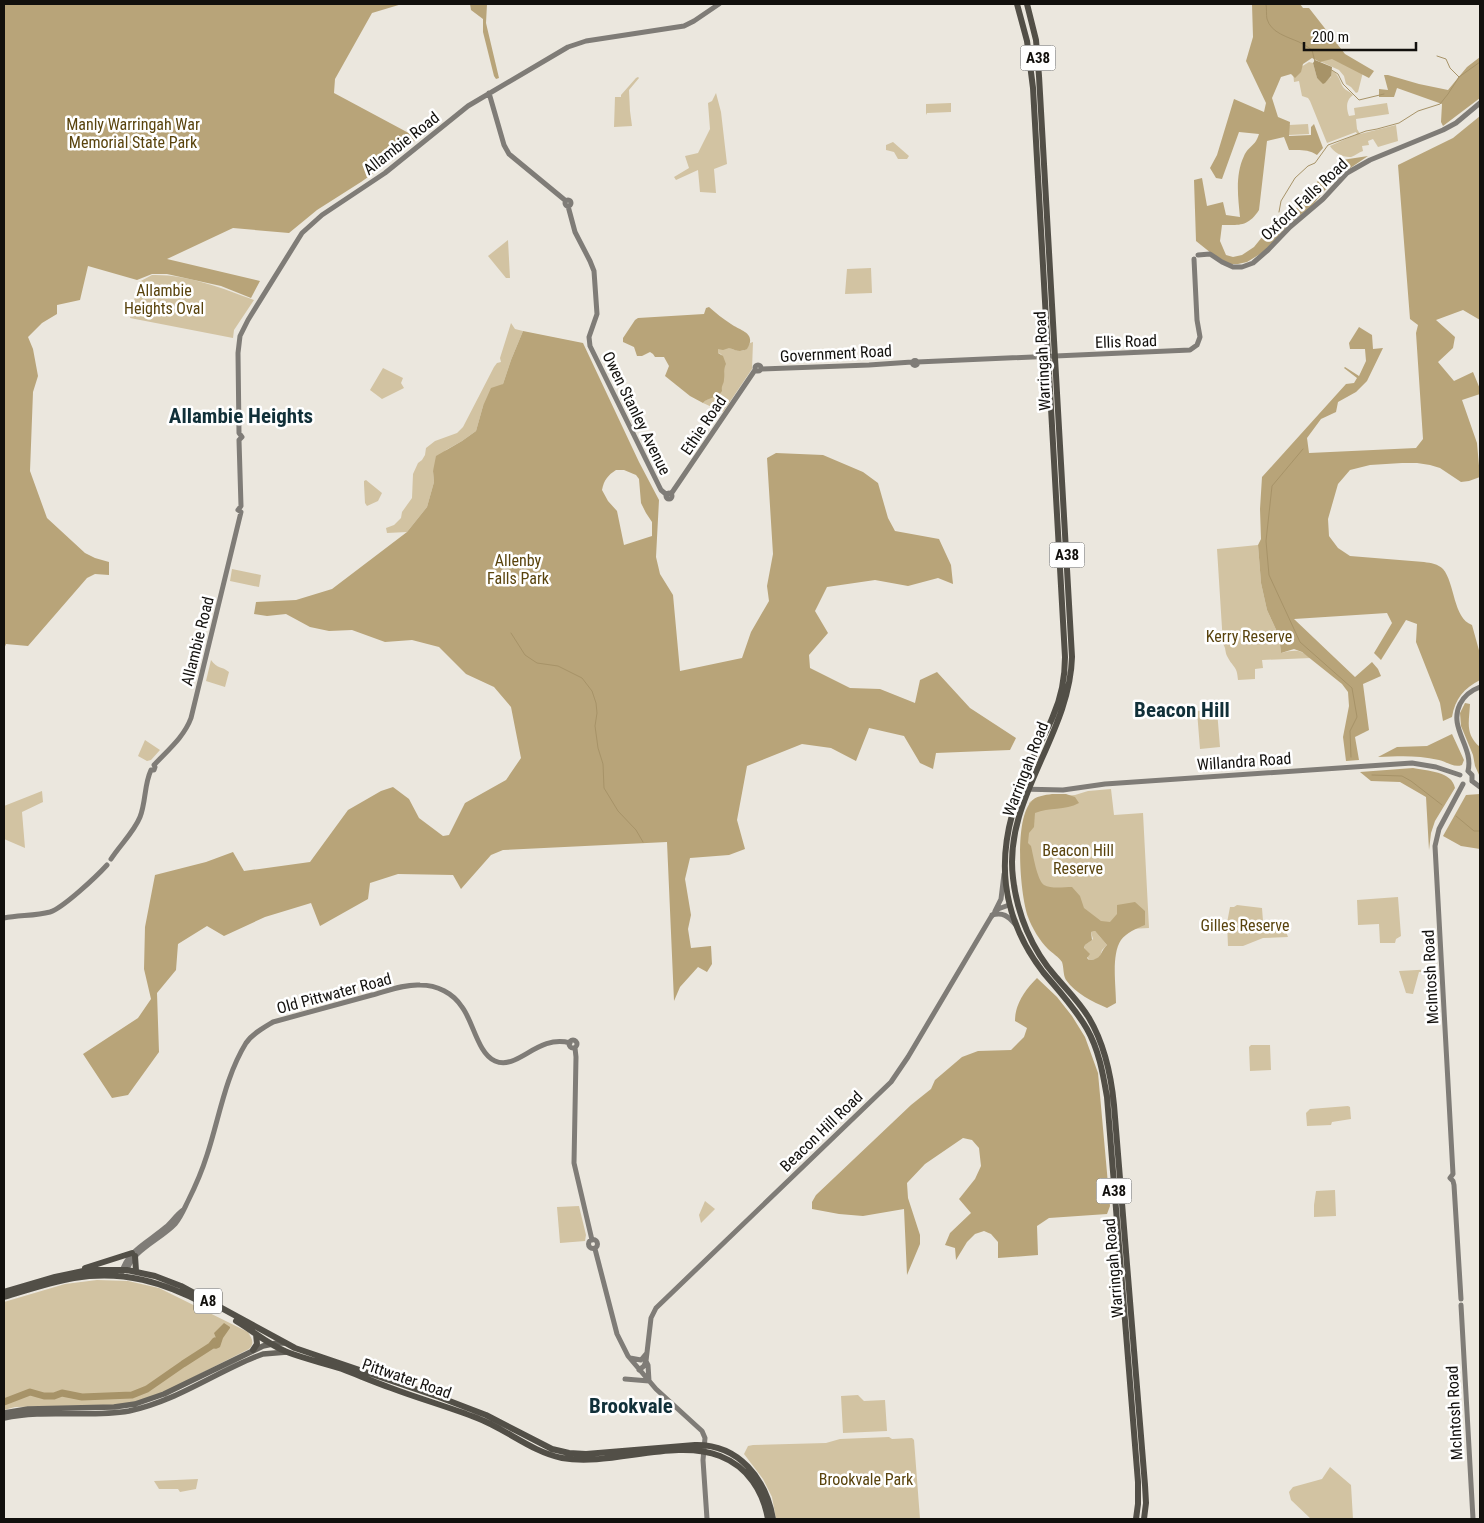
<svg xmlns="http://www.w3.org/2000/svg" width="1484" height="1523" font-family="'Roboto Condensed',sans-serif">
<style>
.green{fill:#d2c3a2}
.forest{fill:#b8a479;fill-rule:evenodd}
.water{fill:#a79368}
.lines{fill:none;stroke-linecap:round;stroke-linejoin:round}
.stream{stroke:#a79368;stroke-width:1}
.river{stroke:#a79368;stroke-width:7}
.secondary{stroke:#7f7c77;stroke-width:5}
.primary{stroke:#67645d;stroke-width:5.5}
.highway{stroke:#524f47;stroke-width:6}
.labels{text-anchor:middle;stroke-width:5;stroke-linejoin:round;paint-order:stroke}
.shield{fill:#fff;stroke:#595856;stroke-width:1}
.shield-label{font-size:15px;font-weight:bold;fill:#12100d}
.park-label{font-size:16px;fill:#59430d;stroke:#fff}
.street-label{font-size:16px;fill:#12100d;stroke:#fff}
.district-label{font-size:21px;font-weight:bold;fill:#113039;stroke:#fff}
</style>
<rect width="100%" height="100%" fill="#ebe7de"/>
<path class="green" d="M 1330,57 L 1363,72 L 1358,92 L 1356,93 L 1351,87 L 1346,84 L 1344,76 L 1339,70 L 1315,59 Z
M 1309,62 L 1313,63 L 1317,78 L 1323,83 L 1331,77 L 1331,70 C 1339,74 1339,80 1343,87 C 1346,91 1350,91 1353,95 C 1346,100 1346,108 1349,116 L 1355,115 L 1354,108 L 1387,103 L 1389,114 L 1356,119 L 1357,129 L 1360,134 L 1396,125 L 1398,141 L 1378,147 L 1373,139 L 1368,141 L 1369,145 L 1362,146 L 1363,151 C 1359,152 1355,156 1351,157 C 1344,158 1333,152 1330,146 L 1357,134 L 1356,132 L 1327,143 L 1310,101 L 1308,98 L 1302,96 L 1299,81 L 1294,82 L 1293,72 Z
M 638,77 L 639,78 L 629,90 L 630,111 L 632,126 L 614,127 L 615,97 L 621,97 L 621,95 L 636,78 Z
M 716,93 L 721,112 L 727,164 L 714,169 L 716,193 L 700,192 L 698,170 L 676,180 L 674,177 L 689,168 L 685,156 L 698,153 L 710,129 L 708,103 L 712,101 Z
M 951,103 L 951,112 L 927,113 L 926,115 L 926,104 Z
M 1308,124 L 1309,134 L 1289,135 L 1289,125 Z
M 893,142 L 909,156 L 907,159 L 898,159 L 894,152 L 886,150 L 886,145 Z
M 508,240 L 510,278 L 506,278 L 488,256 Z
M 871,268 L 872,293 L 845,294 L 847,269 Z
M 152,275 C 186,274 222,288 254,300 L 234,330 L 233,338 L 130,318 L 138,284 L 139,282 Z
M 511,323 L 515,329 L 523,331 L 511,360 L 503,384 L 483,406 L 476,431 L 462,441 L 446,450 L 433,471 L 434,482 L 427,507 L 407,532 L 387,533 L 386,528 L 394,525 L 401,518 L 402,512 L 412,498 L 413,474 L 418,463 L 422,460 L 425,455 L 426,448 L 435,441 L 457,433 L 463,427 L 494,367 L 497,363 L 501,362 L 500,358 Z
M 753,342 L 752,369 L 723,412 L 703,403 C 714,393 725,386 724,370 C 723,363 724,360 721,354 L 718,353 L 718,349 C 723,348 728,347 732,349 C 741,352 745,353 750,343 Z
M 383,368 L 403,378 L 401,383 L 404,388 L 382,399 L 370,390 Z
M 366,480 L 382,493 L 378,501 L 367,506 L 365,503 L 364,484 L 364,481 Z
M 1258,545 L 1261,583 L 1267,610 L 1279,636 L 1281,653 C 1296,650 1298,649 1311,658 L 1262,660 L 1263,668 L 1255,669 L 1255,679 L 1238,680 C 1237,665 1233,668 1227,656 C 1225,652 1226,648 1223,644 L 1217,549 Z
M 232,569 L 261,575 L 259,587 L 230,581 Z
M 211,660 C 217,669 222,666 229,672 L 225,687 L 206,681 Z
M 1217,710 L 1220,747 L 1200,749 L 1197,711 Z
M 145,740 L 160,750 L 151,760 L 147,761 L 138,756 Z
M 1111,789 L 1114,815 L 1143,813 L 1149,928 L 1111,930 L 1025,894 L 1029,803 L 1031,801 L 1037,798 L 1075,795 L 1088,791 Z
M 42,791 L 43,802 L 22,812 L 25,848 L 4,839 L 4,806 Z
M 1398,897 L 1401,936 L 1396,939 L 1395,943 L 1380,943 L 1379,924 L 1358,925 L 1357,900 Z
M 1237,905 L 1262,908 L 1263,921 L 1285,920 L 1285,929 L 1288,937 L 1263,938 L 1243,946 L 1228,946 L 1227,923 L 1230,907 L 1234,907 Z
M 1095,931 L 1107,945 L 1102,950 L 1100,957 L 1096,959 L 1089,960 L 1084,949 L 1085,945 L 1093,939 L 1091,932 Z
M 1435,969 L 1436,972 L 1419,972 L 1413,994 L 1406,993 L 1399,971 Z
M 1251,1045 L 1270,1045 L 1271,1070 L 1250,1071 L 1249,1047 Z
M 1348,1106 L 1350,1107 L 1351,1119 L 1332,1122 L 1331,1125 L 1307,1126 L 1306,1113 L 1310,1109 Z
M 1335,1190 L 1336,1216 L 1314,1217 L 1314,1205 L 1316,1191 Z
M 705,1201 L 715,1209 L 701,1223 L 699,1215 Z
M 579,1206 L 586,1235 L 585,1241 L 560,1243 L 557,1207 Z
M 97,1280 L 128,1281 L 159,1288 L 248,1332 C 252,1339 255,1343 249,1349 L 162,1393 L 135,1402 L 115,1405 L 15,1407 L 4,1410 L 4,1302 L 65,1284 Z
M 858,1395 L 864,1401 L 885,1400 L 887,1431 L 843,1433 L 841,1396 Z
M 889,1437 L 892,1439 L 912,1438 L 914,1440 L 920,1519 L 776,1519 L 772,1497 L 763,1479 L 744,1454 L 748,1446 L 753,1445 L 826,1443 L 840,1439 Z
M 1330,1467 L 1351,1485 L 1353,1519 L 1311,1519 L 1291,1500 L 1289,1492 L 1293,1487 L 1322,1479 Z
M 198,1479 L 196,1489 L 180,1492 L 178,1489 L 159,1489 L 154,1481 Z"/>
<path class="forest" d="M 4,4 L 402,4 L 372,13 L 335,79 L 334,93 L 418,138 L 388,163 L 361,182 L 317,210 L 289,233 L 233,228 L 167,259 L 260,281 L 251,298 L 221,286 L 167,274 L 152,274 L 137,280 L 88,266 L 80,300 L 57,305 L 57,314 L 42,323 L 28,337 L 33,349 L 38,376 L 33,392 L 30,471 L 47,518 L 85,553 L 95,558 L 109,562 L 109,575 L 95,574 L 87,578 L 28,646 L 6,644 L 4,649 Z
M 470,4 L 487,4 L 486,23 L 499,78 L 496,79 L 494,76 L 483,32 L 483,19 L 471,10 Z
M 1252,4 L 1289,4 L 1290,5 L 1300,4 L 1303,8 L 1309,8 L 1345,54 L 1374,71 L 1369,78 L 1332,59 L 1320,62 L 1312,58 L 1303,64 L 1301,72 L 1295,78 L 1291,74 L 1281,77 L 1272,98 L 1278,117 L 1290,122 L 1289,136 L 1311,135 L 1311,127 L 1314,124 L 1323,148 L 1317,155 C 1308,149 1300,150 1289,150 L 1284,137 L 1267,141 L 1259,210 C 1248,227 1239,225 1222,225 L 1220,241 L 1226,255 L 1233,257 L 1242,255 L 1254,247 L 1275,221 L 1309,200 L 1319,178 L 1342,160 L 1368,156 L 1343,173 L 1324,191 L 1312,206 L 1291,222 L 1265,251 L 1247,262 L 1238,264 L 1229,264 L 1211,253 L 1196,241 L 1194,180 L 1202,178 L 1207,206 L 1223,202 L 1226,215 L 1240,217 C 1238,197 1235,175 1244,156 C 1249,145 1255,147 1259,134 L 1239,132 L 1222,179 L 1216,178 L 1210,168 L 1217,155 L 1234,99 L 1264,112 L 1266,103 L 1246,61 L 1253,37 Z
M 1480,57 L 1480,98 L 1443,126 L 1441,122 L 1442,104 L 1397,88 L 1394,97 L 1379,97 L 1379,89 L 1388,90 L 1384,75 L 1388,75 L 1419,84 L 1448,90 L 1467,67 Z
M 1480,116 L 1480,320 L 1463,310 L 1436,320 L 1455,337 L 1453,348 L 1438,362 L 1454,381 L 1473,372 L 1480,389 L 1480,394 L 1462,400 L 1477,443 L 1480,477 L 1469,481 L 1461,482 L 1440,468 L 1430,465 L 1417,463 L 1402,463 L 1370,465 L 1350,470 L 1338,484 L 1328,519 L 1329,536 L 1338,548 L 1350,556 L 1424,562 C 1431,563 1438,564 1443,569 C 1455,583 1453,618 1472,625 L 1480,654 L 1480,680 C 1464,688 1455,699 1452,717 L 1443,721 L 1440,703 L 1416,642 L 1417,624 L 1406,620 L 1381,660 L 1374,653 L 1392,623 L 1387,613 L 1294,619 L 1355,677 L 1372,662 L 1378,669 L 1381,676 L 1363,684 L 1369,730 L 1355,737 L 1359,760 L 1346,761 L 1343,737 L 1349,706 L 1348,692 L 1342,684 L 1302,652 L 1294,649 L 1281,653 L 1279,636 L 1267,610 L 1261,583 L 1258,545 L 1261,539 L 1260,509 L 1262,477 L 1346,384 L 1354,383 L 1357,378 L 1344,368 L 1345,367 L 1359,376 L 1366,361 L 1365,349 L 1350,349 L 1349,343 L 1359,327 L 1372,335 L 1373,349 L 1383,348 L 1367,381 L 1356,392 L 1338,402 L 1336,412 L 1321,419 L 1307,438 L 1309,453 L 1416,448 L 1423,439 L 1416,333 L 1418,325 L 1410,319 L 1398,165 L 1453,138 Z
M 709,307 C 716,313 723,319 731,324 C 741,331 757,333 747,349 C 739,353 736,350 729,348 L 723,350 L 718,349 L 718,353 L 723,356 L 726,364 C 723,370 725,373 724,379 C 724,385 721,385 722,391 C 718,398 708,397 703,403 L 690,396 L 665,376 L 669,366 L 664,357 L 655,357 L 653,354 L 650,352 L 642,356 L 637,356 L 634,347 L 623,342 L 623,338 L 635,320 L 638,318 L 704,314 L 706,308 Z
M 523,331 L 583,343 L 639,462 L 659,500 L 656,557 L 660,574 L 673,595 L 680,671 L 742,658 L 751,632 L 769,601 L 767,586 L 773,554 L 767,458 L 776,453 L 823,455 L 863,472 L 878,483 L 888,518 L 895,531 L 939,539 L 951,565 L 953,584 L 938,578 L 908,586 L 875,580 L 827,587 L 815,611 L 828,633 L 809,655 L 810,668 L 850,688 L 880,689 L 915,703 L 920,680 L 937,672 L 970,708 L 1016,738 L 1010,750 L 936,753 L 933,769 L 920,763 L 904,736 L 869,728 L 856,761 L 831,748 L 802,744 L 747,766 L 737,820 L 745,849 L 729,855 L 690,858 L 685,879 L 691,915 L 688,929 L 691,948 L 711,946 L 712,964 L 707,972 L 698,967 L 680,987 L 674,1001 L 667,842 L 503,850 L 491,855 L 461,889 L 453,875 L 398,874 L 370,883 L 368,899 L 320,926 L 311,903 L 265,917 L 224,936 L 207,926 L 178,944 L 176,970 L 157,993 L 159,1052 L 128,1095 L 112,1098 L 83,1054 L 138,1018 L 151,999 L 144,969 L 145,927 L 155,875 L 206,862 L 233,852 L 244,871 L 310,862 L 348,810 L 381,791 L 393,787 L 409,799 L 419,818 L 443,836 L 449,835 L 465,803 L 506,780 L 521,758 L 511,707 L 494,687 L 466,674 L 439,647 L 412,640 L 385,642 L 352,630 L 329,631 L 310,627 L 286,614 L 267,616 L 254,614 L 256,602 L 296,600 L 332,589 L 407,532 L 427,507 L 434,482 L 433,471 L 436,456 L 462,441 L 476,431 L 483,406 L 491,388 L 503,384 L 511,360 ZM 616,470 L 624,470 L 636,475 L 639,479 L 641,503 L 646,513 L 652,522 L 652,536 L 624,545 L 617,511 L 608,501 L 602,490 C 604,480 608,475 616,470 Z
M 1465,703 L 1470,704 C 1469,723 1465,734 1480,747 L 1480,777 L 1475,766 L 1473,755 L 1461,726 L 1460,713 Z
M 1452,734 L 1464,760 L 1462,765 C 1454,768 1447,762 1439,760 C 1417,755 1400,756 1378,757 L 1397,747 L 1427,746 Z
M 1413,768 C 1427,771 1452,771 1455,788 L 1435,821 L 1431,833 L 1429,850 L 1426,797 L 1400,782 L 1371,781 L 1360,772 Z
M 1052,794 L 1066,794 L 1075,797 L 1079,803 C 1065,811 1049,807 1035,813 L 1034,827 L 1029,833 L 1028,843 L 1031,846 C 1033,854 1037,880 1044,885 C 1051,889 1064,887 1072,887 L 1080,896 L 1084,908 L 1101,921 L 1110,922 L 1117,914 L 1117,905 L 1135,902 L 1145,911 L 1145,925 C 1137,928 1126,933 1121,940 C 1111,955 1116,985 1116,1003 L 1107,1008 C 1093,1002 1075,993 1066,980 C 1063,975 1064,968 1062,962 C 1059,957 1052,953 1048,949 C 1040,941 1032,928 1028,917 C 1020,894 1014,820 1031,802 C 1035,796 1045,795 1052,794 ZM 1095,931 L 1107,945 C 1099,953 1103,959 1089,960 L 1087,958 L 1090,954 L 1084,948 L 1085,945 L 1092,940 L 1091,932 Z
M 1480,794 L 1480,849 L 1461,846 L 1443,836 L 1466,795 Z
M 1037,978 L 1057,997 L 1072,1016 L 1085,1037 L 1098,1073 L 1110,1206 L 1107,1214 L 1049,1218 L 1037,1226 L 1038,1255 L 998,1258 L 998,1242 L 991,1234 L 984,1231 L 975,1234 L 967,1242 L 956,1260 L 955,1248 L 945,1245 L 950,1233 L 971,1213 L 959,1199 L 975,1179 L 981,1166 L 979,1148 L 972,1140 L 963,1138 L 925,1164 L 907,1183 L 908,1198 L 920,1235 L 920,1244 L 907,1275 L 904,1209 L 863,1216 L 839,1214 L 812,1209 L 812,1202 L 816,1195 L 911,1105 L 931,1089 L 935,1080 L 962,1057 L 978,1051 L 1011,1050 L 1024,1037 L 1027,1028 L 1015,1021 C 1015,1004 1025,990 1037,978 Z"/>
<path class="water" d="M 1315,60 L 1332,67 L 1331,76 L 1325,83 L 1323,84 L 1317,78 L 1313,63 Z
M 224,1323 L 230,1327 L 230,1328 L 223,1338 L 220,1347 C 216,1350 213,1349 209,1346 L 216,1338 L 214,1333 Z"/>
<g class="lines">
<path class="stream" d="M 1266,4 C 1267,9 1266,15 1267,19 C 1271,33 1288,37 1299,42 C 1303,44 1308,47 1312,50 L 1315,62
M 1437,56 L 1446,59 L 1450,68 L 1459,77
M 1330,69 L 1338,74 L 1343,84 L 1359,100 L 1384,94
M 1279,212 L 1281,201 L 1295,178 L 1308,166 L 1315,163 L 1328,145 L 1366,131 L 1377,129 L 1399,123 L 1418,111 L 1440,104 L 1448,94 L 1459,77 L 1480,62
M 1303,449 L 1272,486 L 1266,541 L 1269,575 L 1300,642 L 1352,688 L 1357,717 L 1350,731 L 1351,757
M 511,633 L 525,655 L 537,663 L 558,666 L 582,678 L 592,691 L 596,703 L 597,713 L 595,726 L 598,748 L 603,764 L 604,788 L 618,811 L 636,830 L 643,842
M 1372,775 L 1402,776 L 1411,781 L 1442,805
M 1456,816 L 1474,831 L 1480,831"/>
<path class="river" d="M 4,1402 L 30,1392 L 44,1396 L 54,1396 L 62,1393 L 82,1397 L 132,1395 L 147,1389 L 183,1364 L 211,1346 L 215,1341"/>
<path class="secondary" d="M 489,93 L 504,145 L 509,154 L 566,201
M565 203a3 3 0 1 1 6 0a3 3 0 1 1-6 0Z
M 568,206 L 575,232 L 590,261 L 594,271 L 597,314 L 589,337 L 590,346 L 661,490 L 667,495
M 1198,255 L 1210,254 L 1222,262 L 1233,267 L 1242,267 L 1253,263 L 1268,250 L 1290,227 L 1323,199 L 1347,173 L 1370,160 L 1443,130 L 1456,123 L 1480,103
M912.5 363a2.5 2.5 0 1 1 5 0a2.5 2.5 0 1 1-5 0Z
M 917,362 L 1190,350 L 1197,345 L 1200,337 L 1197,320 L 1194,259
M755 368a3 3 0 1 1 6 0a3 3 0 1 1-6 0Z
M 761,369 L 869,365 L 912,362
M666 496a3 3 0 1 1 6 0a3 3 0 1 1-6 0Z
M 671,494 L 755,370
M 1468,771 C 1474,747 1448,728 1460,704 C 1464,696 1472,690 1480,687
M 1468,771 L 1472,775 L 1472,781
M 1472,781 L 1480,787
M 1020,789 L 1063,790 L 1105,784 L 1412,763 L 1436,767 L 1460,775
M 111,859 C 120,845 134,832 140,817 C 146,802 144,785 151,770 L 154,770 L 155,767 L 154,765 C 168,750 184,737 191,718 L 241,512 L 238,510 L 241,506 L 239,440 L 242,437 L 239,433 L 238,353 L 240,336 L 248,320 L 302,233 L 322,215 L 385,173 L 468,106 L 568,47 L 586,41 L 684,26 L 694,21 L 719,4
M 995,911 L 1001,899 L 1004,874
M 992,915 C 1003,912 1008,916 1015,924
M 4,918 C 19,915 35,916 50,912 C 63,908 97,876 107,865
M569 1044a4 4 0 1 1 8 0a4 4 0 1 1-8 0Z
M 575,1048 L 576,1057 L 574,1163 L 592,1240
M588.5 1244a4.5 4.5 0 1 1 9 0a4.5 4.5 0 1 1-9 0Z
M 595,1249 L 617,1334 L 628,1356 L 656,1389 L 702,1431 L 705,1438 L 703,1460 L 707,1519
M 127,1271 C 131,1251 161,1239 175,1224 C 181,1217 184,1209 188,1201 C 195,1187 202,1171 207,1155 C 219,1119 225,1077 246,1043 C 252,1034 263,1028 273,1022 C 305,1013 338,1004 372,995 C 387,991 404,984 420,985 C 437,985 453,993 462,1007 C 473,1021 478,1054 495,1061 C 518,1071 537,1034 570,1043
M 122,1272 C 127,1251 150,1241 166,1227 C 172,1222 176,1215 183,1210
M 1461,1299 L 1454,1185 L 1453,1181 L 1450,1178 L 1453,1174 L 1435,846 L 1439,829 L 1463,784
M 1461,1305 L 1473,1519
M 630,1358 L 641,1360 L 646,1354
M 646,1361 L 648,1365 L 649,1381
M 639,1370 L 644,1366 L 646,1361 L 651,1318 L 656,1308 L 891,1082 L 908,1057 L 991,917 L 998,909 L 1009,905
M 625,1379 L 649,1381"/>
<path class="primary" d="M 4,1413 L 28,1409 L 114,1407 L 135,1404 L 164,1394 L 263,1346 L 277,1343 L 284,1343
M 4,1418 C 45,1409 88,1418 129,1411 C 174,1402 213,1374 255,1357 L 263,1354 L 287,1352"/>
<path class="highway" d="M 1017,4 L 1027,41 L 1033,88 L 1065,657 C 1065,677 1061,698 1053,716 C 1049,727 1043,737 1038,747 C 1018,791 1000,836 1006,885 C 1010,917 1023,946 1043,972 C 1058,990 1075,1008 1087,1029 C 1099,1050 1103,1074 1107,1097 L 1138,1482 L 1138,1504 L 1136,1519
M 1027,4 L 1036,40 L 1039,76 L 1072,657 C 1070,735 1003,799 1013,878 C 1017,914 1032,950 1056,977 C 1068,991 1080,1003 1089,1018 C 1105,1045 1111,1074 1114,1105 L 1145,1485 L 1146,1503 L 1144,1519
M 135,1256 L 136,1271
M 85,1268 L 132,1253
M 4,1292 L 55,1277 L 88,1270 L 127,1270 L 155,1276 L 181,1286 L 295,1348 L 439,1397 L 486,1415 L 552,1449 L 569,1453 L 586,1454 L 695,1445 C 739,1444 766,1479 773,1519
M 4,1297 C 27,1290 51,1282 74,1278 C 124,1270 163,1282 207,1305
M 236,1321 C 253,1331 269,1345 287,1352 C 305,1359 324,1363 342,1369 C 358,1375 374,1382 391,1388 C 420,1399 449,1407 477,1418 C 506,1429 532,1452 562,1458 C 611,1467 674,1438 720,1456 C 748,1467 763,1491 768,1519
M 253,1350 L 257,1344 L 256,1334"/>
</g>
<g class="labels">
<g class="shield">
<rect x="1020.5" y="45.5" width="35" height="25" rx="4"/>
<rect x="1049.5" y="542.5" width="35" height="25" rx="4"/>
<rect x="1096.5" y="1178.5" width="35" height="25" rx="4"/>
<rect x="194" y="1288.5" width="28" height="25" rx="4"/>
</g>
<g class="shield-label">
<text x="1038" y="63">A38</text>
<text x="1067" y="560">A38</text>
<text x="1114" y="1196">A38</text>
<text x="208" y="1306">A8</text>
</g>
<g class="park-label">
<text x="133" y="130">Manly Warringah War<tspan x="133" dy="18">Memorial State Park</tspan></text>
<text x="164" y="296">Allambie<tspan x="164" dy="18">Heights Oval</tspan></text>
<text x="518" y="566">Allenby<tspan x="518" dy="18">Falls Park</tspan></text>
<text x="1249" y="642">Kerry Reserve</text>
<text x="1078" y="856">Beacon Hill<tspan x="1078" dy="18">Reserve</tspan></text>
<text x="1245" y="931">Gilles Reserve</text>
<text x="866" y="1485">Brookvale Park</text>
</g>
<g class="street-label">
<text transform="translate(401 143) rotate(-38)" y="6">Allambie Road</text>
<text transform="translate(1304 199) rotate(-43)" y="6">Oxford Falls Road</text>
<text transform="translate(1126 341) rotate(-2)" y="6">Ellis Road</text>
<text transform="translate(836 353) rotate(-3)" y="6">Government Road</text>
<text transform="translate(1042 361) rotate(-93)" y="6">Warringah Road</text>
<text transform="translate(637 413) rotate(64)" y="6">Owen Stanley Avenue</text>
<text transform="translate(703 425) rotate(-56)" y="6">Ethie Road</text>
<text transform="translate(197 641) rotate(-76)" y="6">Allambie Road</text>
<text transform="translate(1244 761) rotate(-4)" y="6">Willandra Road</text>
<text transform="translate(1025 769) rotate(-69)" y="6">Warringah Road</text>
<text transform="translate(1430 977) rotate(-93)" y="6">McIntosh Road</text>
<text transform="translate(334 993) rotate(-15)" y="6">Old Pittwater Road</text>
<text transform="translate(821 1131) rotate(-44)" y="6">Beacon Hill Road</text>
<text transform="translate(1113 1268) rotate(-95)" y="6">Warringah Road</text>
<text transform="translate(407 1378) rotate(19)" y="6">Pittwater Road</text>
<text transform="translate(1454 1413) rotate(-93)" y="6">McIntosh Road</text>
</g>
<g class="district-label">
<text x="241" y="423">Allambie Heights</text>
<text x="1182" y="717">Beacon Hill</text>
<text x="631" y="1413">Brookvale</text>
</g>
</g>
<rect width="1484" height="1523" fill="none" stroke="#12100d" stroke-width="10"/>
<path d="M1304 42v8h112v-8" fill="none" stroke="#12100d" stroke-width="2.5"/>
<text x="1312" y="42" font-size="15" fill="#12100d" stroke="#ffffff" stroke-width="4" paint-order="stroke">200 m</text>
</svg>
